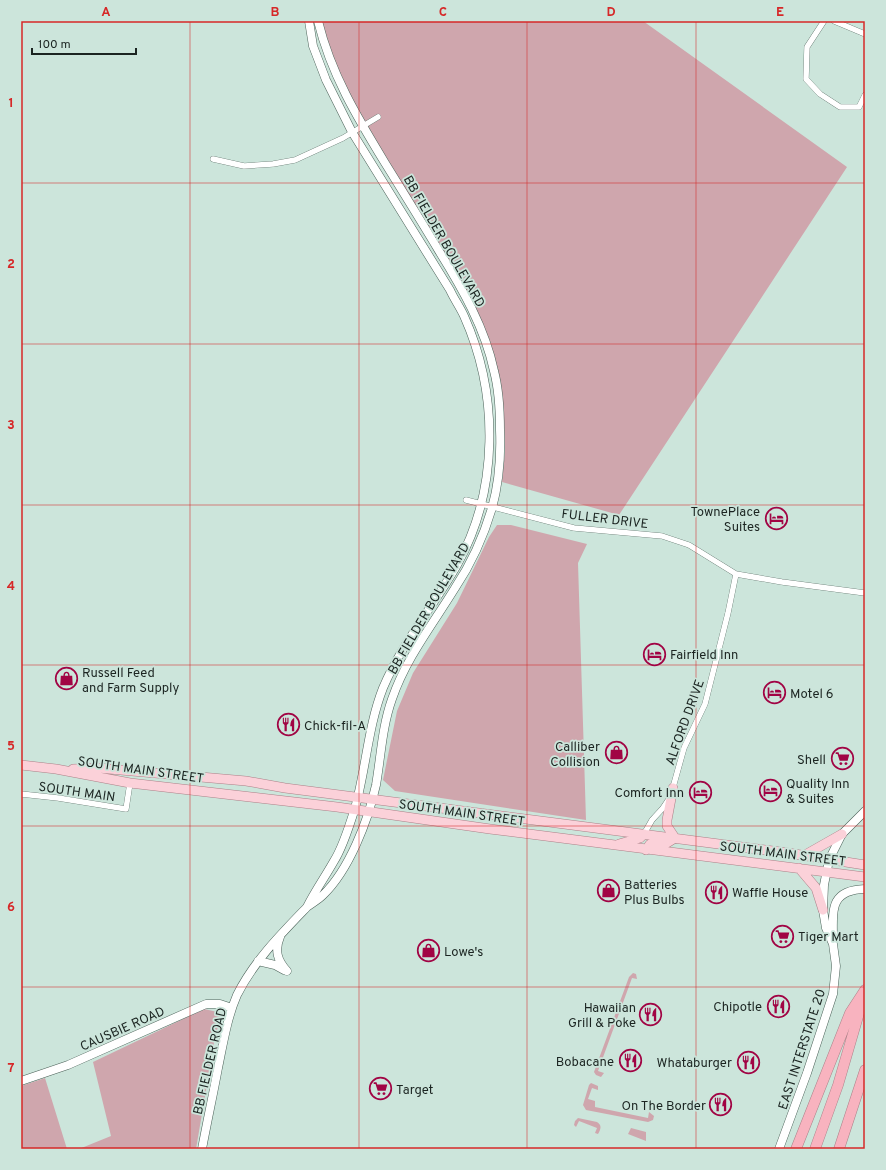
<svg xmlns="http://www.w3.org/2000/svg" width="886" height="1170" font-family="Overpass,sans-serif">
<style>
.green{fill:#cfa6ad}
.lines{fill:none;stroke-linecap:round;stroke-linejoin:round}
.street-casing{stroke:#4b6158;stroke-width:6}
.secondary-casing{stroke:#4b6158;stroke-width:9}
.primary-casing{stroke:#ab8188;stroke-width:10}
.highway-casing{stroke:#ab8188;stroke-width:11}
.street{stroke:#fff;stroke-width:5.5}
.secondary{stroke:#fff;stroke-width:8}
.primary{stroke:#fbd1d9;stroke-width:9}
.highway{stroke:#f8b3bf;stroke-width:10}
.grid{fill:none;stroke:#d62828;stroke-width:1;stroke-opacity:0.55}
.labels{text-anchor:middle;stroke-width:3.5;stroke-linejoin:round;paint-order:stroke}
.street-label{font-size:13px;fill:#1b2421;stroke:#cce5db}
.poi-label{font-size:13px;fill:#1b2421;stroke:#cce5db;text-anchor:start}
.neatline{fill:none;stroke:#d62828;stroke-width:1.5}
.grid-label{font-size:13px;text-anchor:middle;font-weight:bold;fill:#d62828}
</style>
<rect width="100%" height="100%" fill="#cce5db"/>
<path class="green" d="M 321,21 L 643,21 L 847,167 L 619,515 L 502,482 L 505,451 L 504,419 L 500,388 L 490,342 L 477,311 L 459,276 L 355,107 L 331,57 Z
M 497,525 L 511,525 L 587,544 L 578,563 L 586,820 L 395,791 L 383,780 L 397,711 L 413,673 L 457,603 L 489,537 Z
M 633,973 L 636,974 L 637,979 L 632,978 L 598,1071 L 604,1073 L 601,1077 L 596,1075 L 594,1072 L 629,977 Z
M 204,1009 L 222,1013 L 215,1037 L 196,1149 L 79,1149 L 111,1136 L 93,1062 Z
M 45,1078 L 67,1149 L 21,1149 L 21,1086 Z
M 591,1083 L 598,1086 L 598,1090 L 592,1088 L 588,1099 L 595,1101 L 595,1107 L 648,1118 L 649,1112 L 654,1116 L 653,1120 L 648,1122 L 586,1110 L 583,1105 L 589,1085 Z
M 578,1118 L 597,1122 C 602,1125 601,1129 598,1134 L 595,1133 L 597,1128 L 579,1121 L 576,1127 L 574,1125 L 575,1121 Z
M 631,1128 L 646,1132 L 646,1141 L 628,1134 Z"/>
<g class="lines">
<defs>
<path id="street" d="M 824,21 L 807,47 L 806,79 L 820,94 L 840,107 L 859,107 L 865,95
M 834,21 L 865,34
M 213,159 L 244,166 L 273,164 L 295,160 L 343,138 L 378,117
M 466,500 L 574,528 L 662,536 L 689,545 L 736,574 L 782,582 L 865,593
M 672,791 L 684,748 L 705,704 L 728,613 L 736,574
M 21,794 L 58,798 L 126,809 L 130,783
M 644,834 L 652,820 L 663,808 L 669,799"/>
<path id="secondary" d="M 309,21 L 313,46 L 326,80 L 352,132 L 450,290 C 454,299 460,307 464,316 C 499,394 499,490 457,565 C 433,607 402,643 383,688 C 368,726 366,769 355,808 C 350,824 343,847 334,861 C 325,877 315,891 307,907 C 312,903 318,900 323,895 C 349,870 368,821 376,785 C 381,756 382,727 392,699 C 406,658 433,624 455,588 C 471,564 484,535 492,508 C 499,483 501,455 500,430 C 500,410 499,390 494,371 C 485,328 462,288 439,251 C 421,221 403,192 385,163 C 357,117 331,74 318,21
M 280,937 C 274,951 278,961 287,971
M 833,939 C 833,911 829,890 865,889
M 258,961 L 275,965 L 284,970
M 21,1081 L 68,1065 L 206,1004 L 220,1004 L 232,1008
M 202,1149 C 207,1122 213,1095 218,1068 C 223,1044 227,1018 237,995 C 254,961 281,934 307,907
M 779,1149 L 807,1073 L 833,994 L 836,966 L 833,944 L 826,928 L 823,910 L 824,885 L 829,860 L 842,834 L 865,811"/>
<path id="primary" d="M 21,765 L 56,769 L 130,783 L 337,807 L 490,829 L 865,877
M 73,769 L 98,768 L 246,781 L 285,788 L 788,853 L 865,865
M 619,844 L 640,838 L 644,834
M 646,850 L 650,844 L 654,843 L 667,843 L 675,838 L 667,826 L 667,820 L 673,788
M 805,855 L 842,834
M 799,868 L 816,888 L 823,910"/>
<path id="highway" d="M 796,1149 L 850,1013 L 865,990
M 815,1149 L 838,1085 L 864,996
M 839,1149 L 865,1070"/>
</defs>
<use href="#street" class="street-casing"/>
<use href="#secondary" class="secondary-casing"/>
<use href="#primary" class="primary-casing"/>
<use href="#highway" class="highway-casing"/>
<use href="#street" class="street"/>
<use href="#secondary" class="secondary"/>
<use href="#primary" class="primary"/>
<use href="#highway" class="highway"/>
</g>
<path class="grid" d="M 190,21 L 190,1149M 359,21 L 359,1149M 527,21 L 527,1149M 696,21 L 696,1149M 21,183 L 865,183M 21,344 L 865,344M 21,505 L 865,505M 21,665 L 865,665M 21,826 L 865,826M 21,987 L 865,987"/>
<defs>
<symbol id="hotel-ring" viewBox="-11 -11 22 22"><circle r="9.5" fill="#cce5db" stroke="#a10444" stroke-width="1.5"/><path d="M-6-4.5h1.5V1H6V5H4.5V3h-9V5H-6ZM-4 0a1.8 1.8 0 1 1 3.6 0ZM.5 0V-2.5h3Q6-2.5 6 0Z" fill="#a10444"/></symbol>
<symbol id="shop-ring" viewBox="-11 -11 22 22"><circle r="9.5" fill="#cce5db" stroke="#a10444" stroke-width="1.5"/><path d="M-5-2.5h2.3a2.7 3.5 0 0 1 5.4 0H5L5.5 6h-11ZM-1.5-2.5h3a1.5 2.3 0 0 0-3 0Z" fill="#a10444"/></symbol>
<symbol id="restaurant-ring" viewBox="-11 -11 22 22"><circle r="9.5" fill="#cce5db" stroke="#a10444" stroke-width="1.5"/><path d="M-5-6h1v4h1v-4h1v4h1v-4h1v5L-1.5 .5V6h-2V.5L-5-1ZM5-6V6H3V1.5H1.5Q1.5-4 5-6Z" fill="#a10444"/></symbol>
<symbol id="supermarket-ring" viewBox="-11 -11 22 22"><circle r="9.5" fill="#cce5db" stroke="#a10444" stroke-width="1.5"/><path d="M-6-5.5h2.5l.6 2H6L4.5 2H-2.5L-4.4-4H-6ZM-1.5 3.2a1.3 1.3 0 1 0 .1 0ZM3 3.2a1.3 1.3 0 1 0 .1 0Z" fill="#a10444"/></symbol>
</defs>
<g fill-rule="evenodd">
<use href="#hotel-ring" x="764" y="506" width="25" height="25"/>
<use href="#hotel-ring" x="642" y="642" width="25" height="25"/>
<use href="#shop-ring" x="54" y="666" width="25" height="25"/>
<use href="#hotel-ring" x="762" y="680" width="25" height="25"/>
<use href="#restaurant-ring" x="276" y="712" width="25" height="25"/>
<use href="#shop-ring" x="604" y="740" width="25" height="25"/>
<use href="#supermarket-ring" x="830" y="746" width="25" height="25"/>
<use href="#hotel-ring" x="758" y="778" width="25" height="25"/>
<use href="#hotel-ring" x="688" y="780" width="25" height="25"/>
<use href="#shop-ring" x="596" y="878" width="25" height="25"/>
<use href="#restaurant-ring" x="704" y="880" width="25" height="25"/>
<use href="#supermarket-ring" x="770" y="924" width="25" height="25"/>
<use href="#shop-ring" x="416" y="938" width="25" height="25"/>
<use href="#restaurant-ring" x="766" y="994" width="25" height="25"/>
<use href="#restaurant-ring" x="638" y="1002" width="25" height="25"/>
<use href="#restaurant-ring" x="618" y="1048" width="25" height="25"/>
<use href="#restaurant-ring" x="736" y="1050" width="25" height="25"/>
<use href="#supermarket-ring" x="368" y="1076" width="25" height="25"/>
<use href="#restaurant-ring" x="708" y="1092" width="25" height="25"/>
</g>
<g class="labels">
<g class="street-label">
<text transform="translate(445 241) rotate(60)" y="5">BB FIELDER BOULEVARD</text>
<text transform="translate(605 518) rotate(7)" y="5">FULLER DRIVE</text>
<text transform="translate(428 608) rotate(-60)" y="5">BB FIELDER BOULEVARD</text>
<text transform="translate(684 722) rotate(-70)" y="5">ALFORD DRIVE</text>
<text transform="translate(141 769) rotate(8)" y="5">SOUTH MAIN STREET</text>
<text transform="translate(77 791) rotate(8)" y="5">SOUTH MAIN</text>
<text transform="translate(462 812) rotate(8)" y="5">SOUTH MAIN STREET</text>
<text transform="translate(783 853) rotate(7)" y="5">SOUTH MAIN STREET</text>
<text transform="translate(122 1028) rotate(-24)" y="5">CAUSBIE ROAD</text>
<text transform="translate(801 1049) rotate(-72)" y="5">EAST INTERSTATE 20</text>
<text transform="translate(209 1061) rotate(-77)" y="5">BB FIELDER ROAD</text>
</g>
<g class="poi-label">
<text x="760" y="516" text-anchor="end">TownePlace<tspan x="760" dy="15">Suites</tspan></text>
<text x="670" y="659">Fairfield Inn</text>
<text x="82" y="677">Russell Feed<tspan x="82" dy="15">and Farm Supply</tspan></text>
<text x="790" y="698">Motel 6</text>
<text x="304" y="730">Chick-fil-A</text>
<text x="600" y="751" text-anchor="end">Calliber<tspan x="600" dy="15">Collision</tspan></text>
<text x="826" y="764" text-anchor="end">Shell</text>
<text x="786" y="788">Quality Inn<tspan x="786" dy="15">&amp; Suites</tspan></text>
<text x="684" y="797" text-anchor="end">Comfort Inn</text>
<text x="624" y="889">Batteries<tspan x="624" dy="15">Plus Bulbs</tspan></text>
<text x="732" y="897">Waffle House</text>
<text x="798" y="941">Tiger Mart</text>
<text x="444" y="956">Lowe's</text>
<text x="762" y="1011" text-anchor="end">Chipotle</text>
<text x="636" y="1012" text-anchor="end">Hawaiian<tspan x="636" dy="15">Grill &amp; Poke</tspan></text>
<text x="614" y="1066" text-anchor="end">Bobacane</text>
<text x="732" y="1067" text-anchor="end">Whataburger</text>
<text x="396" y="1094">Target</text>
<text x="706" y="1110" text-anchor="end">On The Border</text>
</g>
</g>
<rect width="886" height="1170" fill="none" stroke="#cce5db" stroke-width="44"/>
<path d="M32 48v6h104v-6" fill="none" stroke="#1b2421" stroke-width="2"/>
<text x="38" y="48" font-size="12" fill="#1b2421" stroke="#cce5db" stroke-width="3" paint-order="stroke">100 m</text>
<rect x="22" y="22" width="842" height="1126" class="neatline"/>
<g class="grid-label">
<text x="106" y="16">A</text>
<text x="275" y="16">B</text>
<text x="443" y="16">C</text>
<text x="611" y="16">D</text>
<text x="780" y="16">E</text>
<text x="11" y="107">1</text>
<text x="11" y="268">2</text>
<text x="11" y="429">3</text>
<text x="11" y="590">4</text>
<text x="11" y="750">5</text>
<text x="11" y="911">6</text>
<text x="11" y="1072">7</text>
</g>
</svg>
